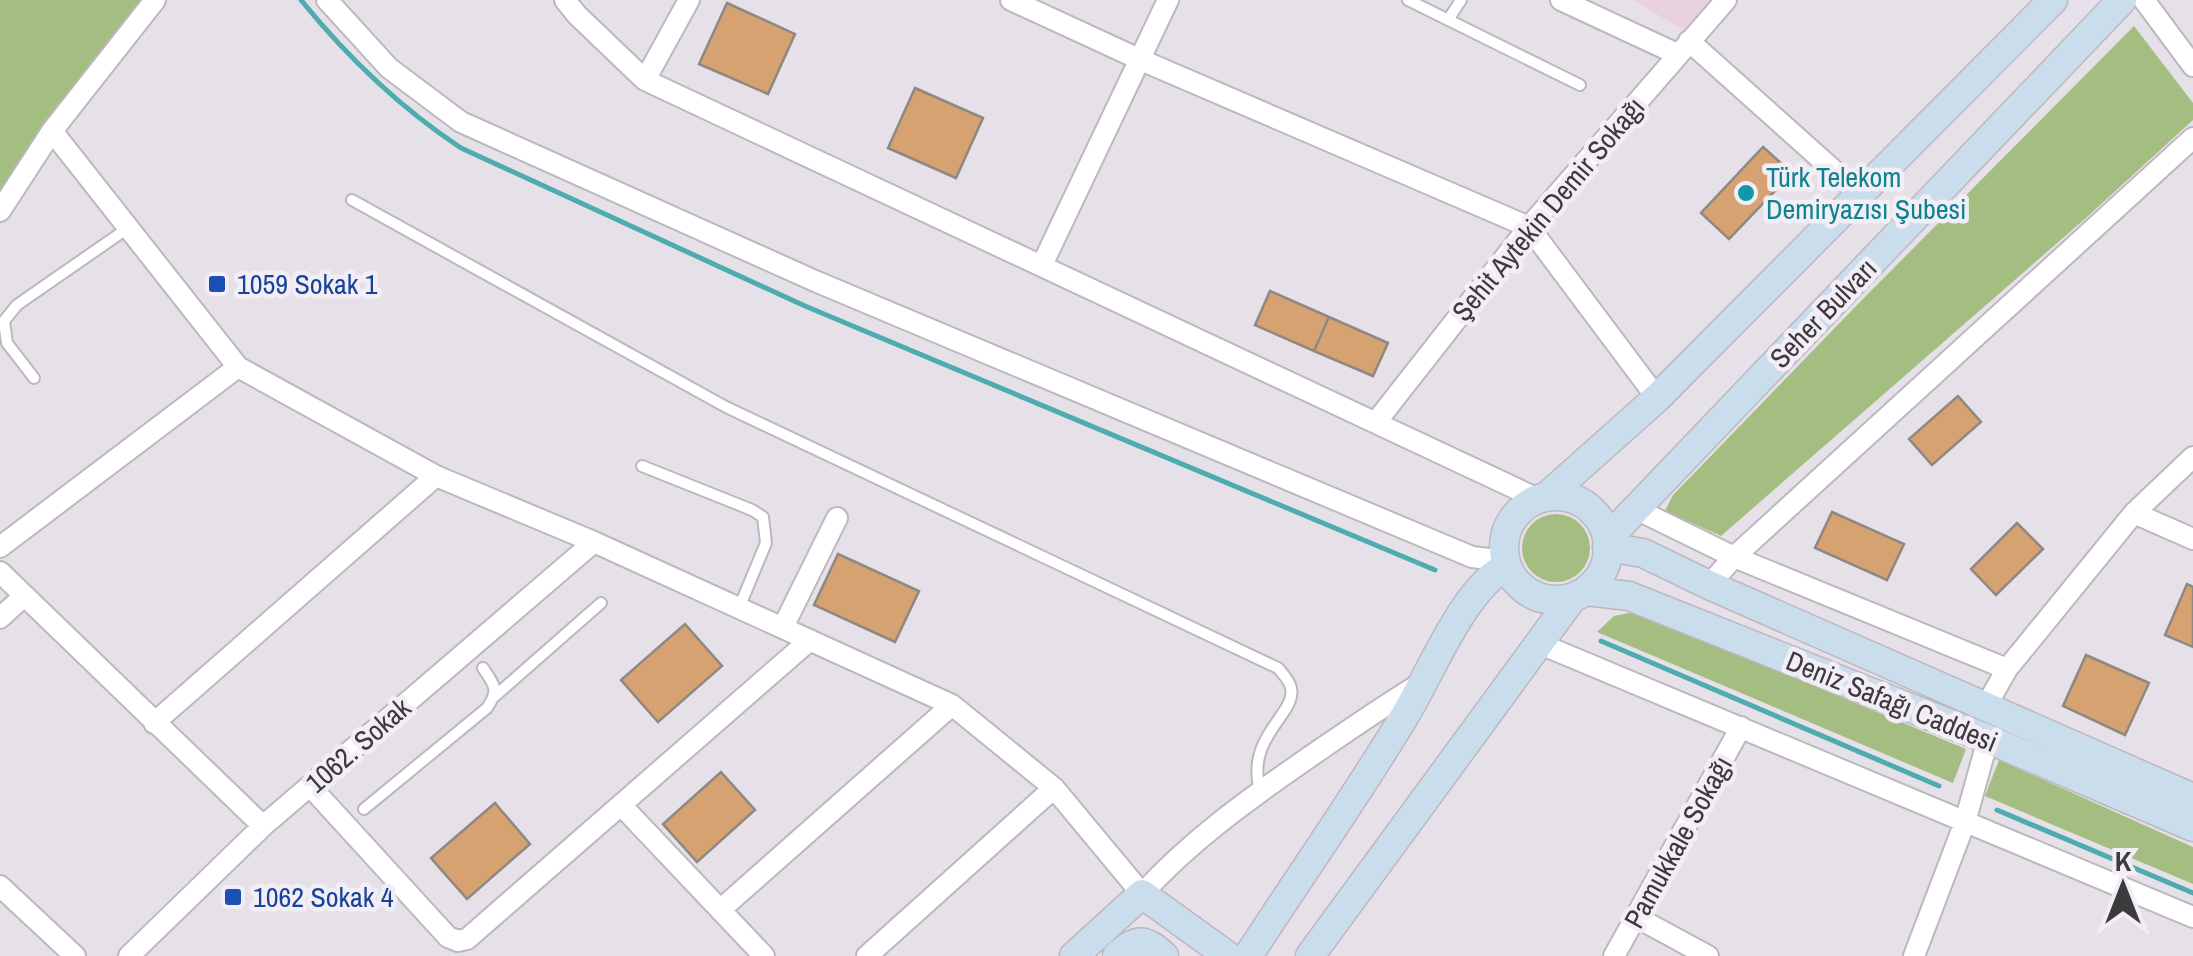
<svg xmlns="http://www.w3.org/2000/svg" width="2193" height="956" font-family="'Archivo Narrow',sans-serif">
<style>
.education{fill:#e9d2de}
.green{fill:#a4bd81}
.lines{fill:none;stroke-linecap:round;stroke-linejoin:round}
.stream{stroke:#4eacae;stroke-width:5}
.building{fill:#d6a272;stroke:#8f8882;stroke-width:2.5}
.service-casing{stroke:#bdb7bf;stroke-width:14}
.minor-casing{stroke:#bdb7bf;stroke-width:24}
.secondary-casing{stroke:#bdb7bf;stroke-width:31}
.service{stroke:#fff;stroke-width:10}
.minor{stroke:#fff;stroke-width:20}
.secondary{stroke:#caddec;stroke-width:28}
.culture-dot{fill:#0f9aa8;stroke:#f3eef6;stroke-width:4}
.transit-dot{fill:#1a4fb4;stroke:#f3eef6;stroke-width:4}
.labels{text-anchor:middle;stroke-width:9;stroke-linejoin:round;paint-order:stroke}
.culture-label{font-size:28px;fill:#0d838f;stroke:#f3eef6;text-anchor:start}
.street-label{font-size:28px;fill:#3d3a3e;stroke:#f3eef6}
.transit-label{font-size:28px;fill:#164399;stroke:#f3eef6;text-anchor:start}
</style>
<rect width="100%" height="100%" fill="#e6e1e9"/>
<path class="education" d="M 1633,0 L 1718,0 L 1688,33 Z"/>
<path class="green" d="M 0,0 L 152,0 L 0,217 Z
M 2134,26 L 2193,103 L 2193,120 L 2087,217 L 1721,536 L 1665,511 L 1673,495 L 1859,303 Z
M1522 548a34 34 0 1 1 68 0a34 34 0 1 1-68 0Z
M 1629,613 L 1645,616 L 1966,749 L 1953,783 L 1597,632 L 1614,616 Z
M 1999,760 L 2193,847 L 2193,884 L 1985,796 Z"/>
<g class="lines">
<path class="stream" d="M 301,0 C 348,58 399,107 461,148 L 805,306 L 1435,570
M 1601,641 L 1939,786
M 1997,810 L 2193,893"/>
</g>
<path class="building" d="M 727,3 L 795,34 L 768,94 L 699,64 Z
M 915,88 L 983,118 L 956,178 L 888,148 Z
M 1763,147 L 1792,173 L 1729,239 L 1701,213 Z
M 1270,291 L 1329,317 L 1314,351 L 1255,325 Z
M 1329,317 L 1388,343 L 1373,376 L 1314,351 Z
M 1958,396 L 1981,422 L 1932,465 L 1909,439 Z
M 1832,512 L 1904,544 L 1887,580 L 1815,548 Z
M 2017,523 L 2043,549 L 1996,595 L 1971,569 Z
M 838,554 L 919,591 L 895,642 L 814,605 Z
M 2187,584 L 2193,587 L 2193,647 L 2165,635 Z
M 685,624 L 722,666 L 658,722 L 621,680 Z
M 2086,655 L 2149,683 L 2125,735 L 2063,706 Z
M 721,772 L 755,810 L 697,862 L 663,824 Z
M 495,803 L 530,844 L 467,899 L 431,858 Z"/>
<g class="lines">
<defs>
<path id="service" d="M 1408,0 L 1580,85
M 1448,20 L 1461,0
M 352,200 L 726,407 L 1278,668 C 1283,674 1290,681 1291,688 C 1297,714 1245,736 1260,791
M 34,378 L 7,343 L 4,321 L 17,305 L 128,228
M 642,466 L 752,510 L 763,517 L 766,543 L 739,608
M 495,696 L 601,603
M 364,809 L 487,708 C 500,689 494,685 483,668"/>
<path id="minor" d="M 327,0 L 389,68 L 461,122 L 815,281 L 1472,557 L 1505,561
M 565,0 L 577,15 L 645,80 L 1538,499
M 1011,0 L 1141,60 L 1529,227 L 1657,398
M 1561,0 L 1677,54
M 2144,0 L 2193,66
M 1689,41 L 1860,194
M 645,80 L 689,0
M 52,131 L 238,367 L 436,476 L 594,542 L 952,705 L 1054,788 L 1142,894 C 1191,840 1249,799 1308,758 C 1346,732 1383,706 1423,682
M 0,211 L 52,131 L 155,0
M 1042,265 L 1168,0
M 1376,422 L 1529,227 L 1726,0
M 1636,509 L 1734,557 L 2007,669
M 2134,513 L 2193,539
M 0,547 L 238,367
M 0,572 L 263,826
M 1709,585 L 1734,557 L 2193,138
M 0,618 L 24,596
M 783,627 L 837,518
M 1538,643 L 2193,917
M 1986,706 L 2007,669 L 2134,513 L 2193,457
M 154,723 L 436,476
M 310,786 L 448,937 L 458,941 L 467,939 L 810,640
M 621,805 L 764,956
M 0,886 L 75,956
M 720,910 L 952,705
M 1636,917 L 1708,956
M 129,956 L 263,826 L 594,542
M 867,956 L 1054,788
M 1614,956 L 1741,727
M 1914,956 L 1965,822 L 1988,739"/>
<path id="secondary" d="M1504 548a52 52 0 1 1 104 0a52 52 0 1 1-104 0Z
M 1546,497 L 1657,398 L 2053,0
M 1607,539 L 2122,0
M 1607,547 L 1643,553 L 1709,585 L 2193,798
M 1586,591 L 1629,596 L 1988,739 L 2193,827
M 1074,956 L 1142,894 L 1228,956
M 1117,956 C 1137,938 1145,938 1164,956
M 1248,956 C 1300,876 1355,798 1404,717 C 1431,673 1463,589 1507,566
M 1310,956 L 1573,597"/>
</defs>
<use href="#service" class="service-casing"/>
<use href="#minor" class="minor-casing"/>
<use href="#secondary" class="secondary-casing"/>
<use href="#service" class="service"/>
<use href="#minor" class="minor"/>
<use href="#secondary" class="secondary"/>
</g>
<circle class="culture-dot" cx="1746" cy="193" r="10"/>
<g class="transit-dot">
<rect x="207" y="274" width="20" height="20" rx="5"/>
<rect x="223" y="887" width="20" height="20" rx="5"/>
</g>
<g class="labels">
<g class="culture-label">
<text x="1766" y="187">Türk Telekom<tspan x="1766" dy="32">Demiryazısı Şubesi</tspan></text>
</g>
<g class="street-label">
<text transform="translate(1548 209) rotate(-50)" y="10">Şehit Aytekin Demir Sokağı</text>
<text transform="translate(1823 313) rotate(-46)" y="10">Seher Bulvarı</text>
<text transform="translate(1892 701) rotate(22)" y="10">Deniz Safağı Caddesi</text>
<text transform="translate(358 745) rotate(-41)" y="10">1062. Sokak</text>
<text transform="translate(1678 842) rotate(-61)" y="10">Pamukkale Sokağı</text>
</g>
<g class="transit-label">
<text x="237" y="294">1059 Sokak 1</text>
<text x="253" y="907">1062 Sokak 4</text>
</g>
</g>
<g transform="translate(2123 886)" stroke="#f3eef6" stroke-width="8" paint-order="stroke">
<path d="M0-8L18 38L0 25L-18 38Z" fill="#3d3a3e"/>
<text y="-15" font-size="28" font-weight="bold" text-anchor="middle" fill="#3d3a3e">K</text>
</g>
</svg>
